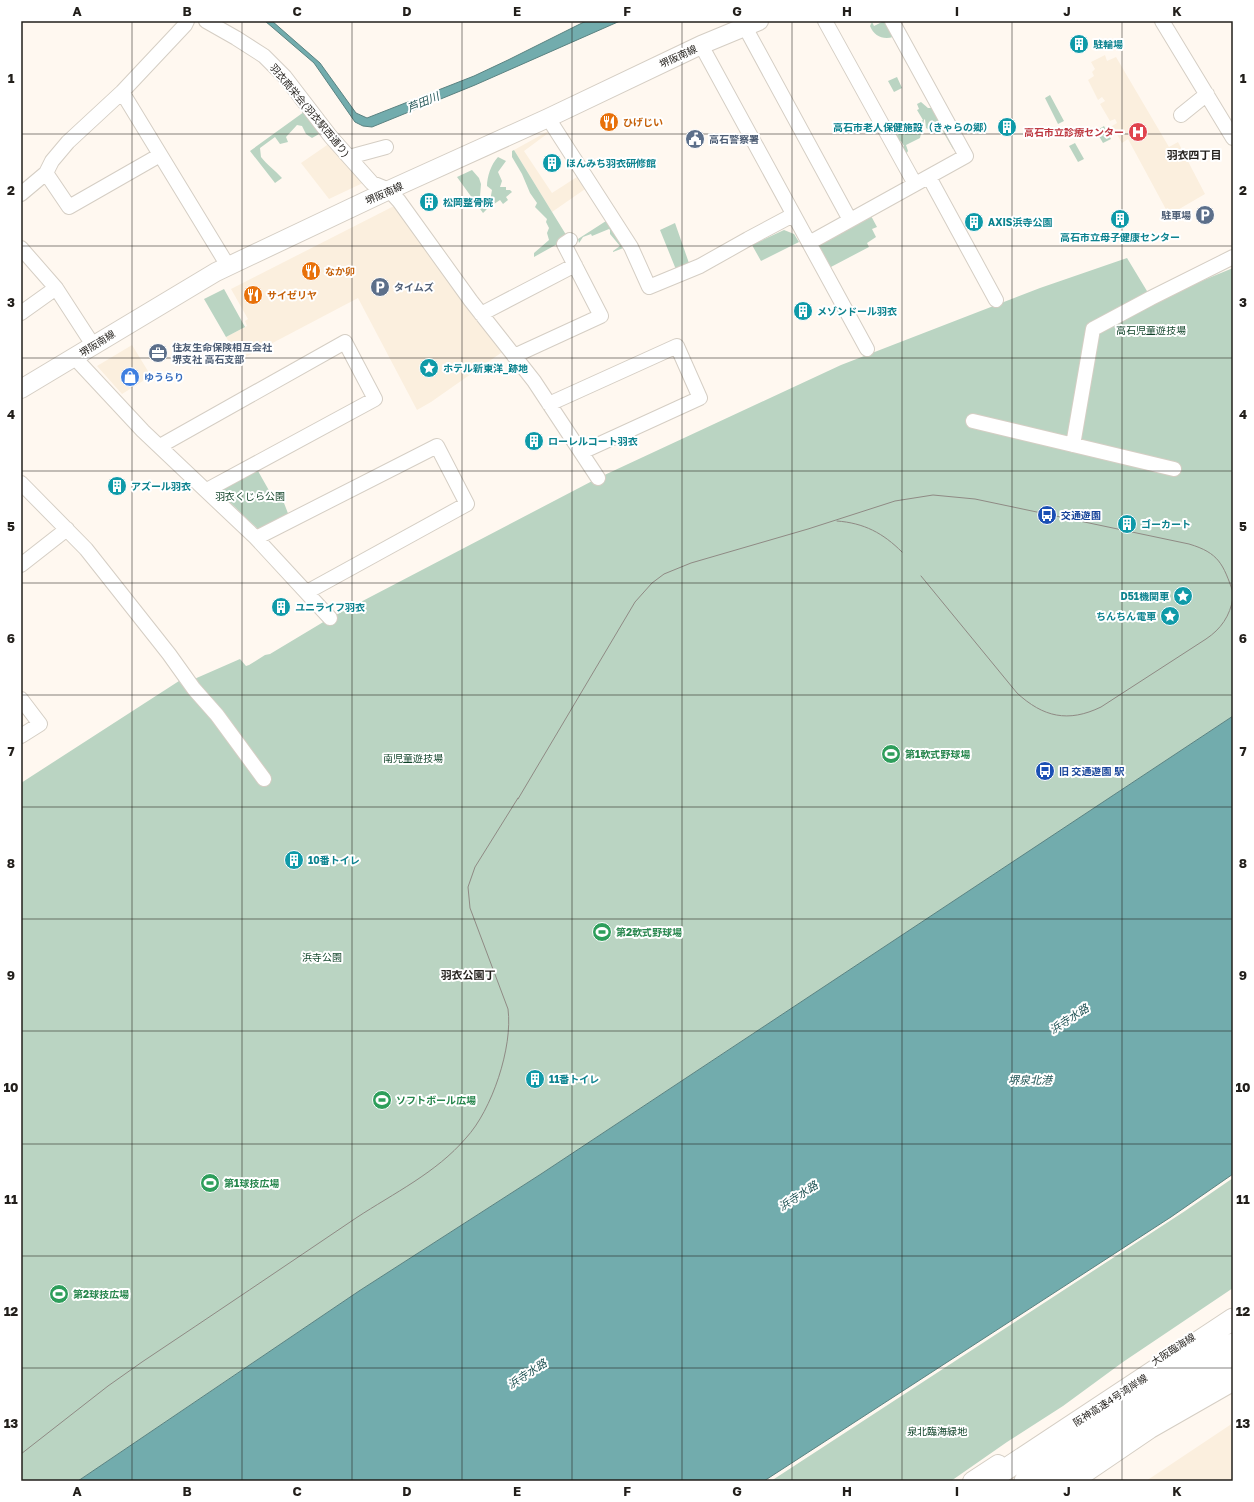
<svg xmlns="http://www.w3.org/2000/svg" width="1254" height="1502" font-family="'Golos Text','Noto Sans JP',sans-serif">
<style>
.built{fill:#fbefde;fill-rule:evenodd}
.green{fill:#bad4c2}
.water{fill:#72acad;stroke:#5a8281}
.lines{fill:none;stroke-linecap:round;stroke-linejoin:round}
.minor-casing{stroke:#d5cec4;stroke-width:16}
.major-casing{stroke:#d5cec4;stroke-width:20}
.highway-casing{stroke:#d5cec4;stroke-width:23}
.minor{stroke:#fff;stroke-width:14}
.major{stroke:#fff;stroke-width:18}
.highway{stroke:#fff;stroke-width:21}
.tram{stroke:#8f8a84;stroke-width:1}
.grid{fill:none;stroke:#221f1b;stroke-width:1;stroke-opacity:0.55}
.labels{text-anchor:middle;stroke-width:4;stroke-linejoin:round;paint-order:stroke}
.culture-label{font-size:10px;font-weight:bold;fill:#0d838f;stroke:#fff;text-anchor:start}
.street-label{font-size:10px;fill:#221f1b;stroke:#fff}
.food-label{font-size:10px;font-weight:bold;fill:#c56008;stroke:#fff;text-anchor:start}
.health-label{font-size:10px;font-weight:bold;fill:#be3a42;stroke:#fff;text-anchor:end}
.service-label{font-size:10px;font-weight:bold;fill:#4e5e75;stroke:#fff;text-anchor:start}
.park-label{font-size:10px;fill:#0b3f24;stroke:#fff}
.shop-label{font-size:10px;font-weight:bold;fill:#366cbe;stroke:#fff;text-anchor:start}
.transit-label{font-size:10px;font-weight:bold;fill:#164399;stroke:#fff;text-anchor:start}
.leisure-label{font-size:10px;font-weight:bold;fill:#27864d;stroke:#fff;text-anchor:start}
.water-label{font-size:11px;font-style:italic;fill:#225556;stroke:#fff}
.neighbourhood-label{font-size:11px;font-weight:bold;fill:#221f1b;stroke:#fff}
.neatline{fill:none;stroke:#221f1b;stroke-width:1.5}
.grid-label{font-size:13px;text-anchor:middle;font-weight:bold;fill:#221f1b}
</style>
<rect width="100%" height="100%" fill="#fff8f0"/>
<path class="built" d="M 1105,55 L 1107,61 L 1116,57 L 1169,147 L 1178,142 L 1205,194 L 1169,215 L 1128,139 L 1122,143 L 1112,126 L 1117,123 L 1115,119 L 1110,121 L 1100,104 L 1105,101 L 1102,97 L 1098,100 L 1088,80 L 1094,76 L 1092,72 L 1095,69 L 1091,62 Z
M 552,129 L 588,187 L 552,212 L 514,150 ZM 551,131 L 580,175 L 552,193 L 524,151 Z
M 333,141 L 367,181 L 329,199 L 301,163 Z
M 394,206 L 508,348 L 431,402 L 417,410 L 358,298 L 240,360 L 226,337 L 247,326 L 245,321 L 248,319 L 231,289 Z
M 132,345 L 151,376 L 122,394 L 97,366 Z
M 1233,1423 L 1233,1481 L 1146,1481 Z"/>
<path class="green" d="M 884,21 L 893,37 C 883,40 874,36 870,26 L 872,22 L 874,26 Z
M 897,77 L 902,88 L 894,92 L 888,81 Z
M 1050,95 L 1064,121 L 1058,124 L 1045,98 Z
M 921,102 L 928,108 L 932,108 L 955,143 L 953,149 L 942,130 L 931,131 L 926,128 L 925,119 L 924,120 L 920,138 L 906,145 L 908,151 L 906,154 L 900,149 L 904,146 L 901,141 L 897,144 L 894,137 L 923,120 L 917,110 L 919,109 L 917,104 Z
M 308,109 L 321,128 L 319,134 L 312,138 L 306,134 L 302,126 L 297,125 L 286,137 L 288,142 L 280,144 L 275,137 L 260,148 L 261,157 C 267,165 275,170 282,178 L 275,183 L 250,151 Z
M 1104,126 L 1111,139 L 1103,143 L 1096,131 Z
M 1075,143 L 1084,159 L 1078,162 L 1069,146 Z
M 514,150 L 568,238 L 534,257 L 534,253 L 549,240 L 547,233 L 549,228 L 546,222 L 547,219 L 535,207 L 537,203 L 530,193 L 522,174 L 512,157 L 512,151 Z
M 498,157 L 506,161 L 498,172 L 502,181 L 500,187 L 506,187 L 506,190 L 510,190 L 512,192 L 506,197 L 508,200 L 503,204 L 500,200 L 494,204 L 490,201 L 492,190 L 487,186 C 487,177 491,164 498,157 Z
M 472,170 L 479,178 L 481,184 L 480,197 L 487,203 L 488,208 L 483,213 L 457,177 Z
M 870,214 L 877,227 L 872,229 L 876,237 L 867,243 L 869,247 L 829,268 L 818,248 L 822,242 Z
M 606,221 L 612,223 L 626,247 L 613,252 L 613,251 L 620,246 L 610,234 L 610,230 L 609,229 L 592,236 L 591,234 L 583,237 L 579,243 L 578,239 Z
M 675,223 L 690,266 L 677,272 L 660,230 Z
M 784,230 L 794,234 L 799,242 L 761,261 L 752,245 Z
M 1127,258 L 1153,301 L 1233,268 L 1233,716 L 541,1174 L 359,1291 L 78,1481 L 21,1481 L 21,783 L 179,681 L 183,686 L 192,680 L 240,659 L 246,666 L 249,665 L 265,655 L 270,654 L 330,618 L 598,478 L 841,365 L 1040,288 Z
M 224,289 L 245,327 L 226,337 L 204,299 Z
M 258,471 L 271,494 L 279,490 L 289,516 L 260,531 L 221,494 L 223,488 Z
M 1233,1178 L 1233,1288 L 1123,1362 L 1063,1406 L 1007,1442 L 951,1481 L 771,1481 L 1185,1211 Z"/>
<path class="water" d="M 265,21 L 272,21 L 320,63 L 356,113 L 367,118 L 474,76 L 508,60 L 586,21 L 620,21 L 475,85 L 372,127 L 363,126 L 355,122 L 314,63 Z
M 1233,716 L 1233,1174 L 1171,1217 L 764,1481 L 78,1481 L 359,1291 L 541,1174 Z"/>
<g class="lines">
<defs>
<path id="minor" d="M 206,21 L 236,38 L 264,56 L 285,77 L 331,137 L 372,183 L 389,190 L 399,201 L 471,301 L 534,381 L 598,478
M 825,21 L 915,184
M 1162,21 L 1233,138
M 745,27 L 850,220
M 701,45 L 867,349
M 122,92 L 225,261
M 1181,115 L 1207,94
M 548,118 L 631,247 L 649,287 L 700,266 L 748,239 L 793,215
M 349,157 L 386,147
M 46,173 L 69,207 L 160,155
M 929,177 L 996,300
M 21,194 L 46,173 L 52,161 L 68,142 L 122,92 L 185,25 L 187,21
M 809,243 L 966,156 L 892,21
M 21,248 L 56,288 L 93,345
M 21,313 L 56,288
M 481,314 L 575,265
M 514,356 L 601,316 L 564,244 L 570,240
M 74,357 L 143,431 L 256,538 L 330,618
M 549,404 L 677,346 L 700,398 L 582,452
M 973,421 L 1174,469
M 1073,445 L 1093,329 L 1151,298 L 1233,257
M 160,446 L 345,342 L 375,399 L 207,490
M 21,483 L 86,549 L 169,654 L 194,689 L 217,715 L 264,779
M 256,538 L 437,446 L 467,504 L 307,592
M 21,565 L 67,529
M 21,699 L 40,724 L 21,736"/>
<path id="major" d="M 21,389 L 216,272 L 389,190 L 548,118 L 701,45 L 759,21
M 972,1481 L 998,1464
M 1049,1481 L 1233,1360"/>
<path id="highway" d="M 988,1481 L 1233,1319
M 1025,1481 L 1233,1344
M 1071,1481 L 1149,1428 L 1233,1380"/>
</defs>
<use href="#minor" class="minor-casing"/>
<use href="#major" class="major-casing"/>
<use href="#highway" class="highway-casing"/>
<use href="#minor" class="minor"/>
<use href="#major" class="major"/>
<use href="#highway" class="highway"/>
<path class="tram" d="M 837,521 C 864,523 883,533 902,552
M 921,576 L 1017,693 C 1043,717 1068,723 1101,707 L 1206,639 C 1221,629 1230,616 1233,598
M 518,799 L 635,602 L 652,583 L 664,574 L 691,563 L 808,529 L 895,501 L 933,495 L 975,499 L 1189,544 C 1219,553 1223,564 1233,592
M 21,1454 L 108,1386 L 142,1362 C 214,1314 285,1266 356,1218 C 394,1193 436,1173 466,1138 C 492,1110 513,1047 508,1009 L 470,908 L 468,887 L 475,867 L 518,798"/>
</g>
<path class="grid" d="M 132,21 L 132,1481M 242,21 L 242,1481M 352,21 L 352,1481M 462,21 L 462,1481M 572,21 L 572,1481M 682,21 L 682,1481M 792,21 L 792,1481M 902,21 L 902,1481M 1012,21 L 1012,1481M 1122,21 L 1122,1481M 21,134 L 1233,134M 21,246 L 1233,246M 21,358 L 1233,358M 21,471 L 1233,471M 21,583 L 1233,583M 21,695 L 1233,695M 21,807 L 1233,807M 21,919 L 1233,919M 21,1031 L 1233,1031M 21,1144 L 1233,1144M 21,1256 L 1233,1256M 21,1368 L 1233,1368"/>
<defs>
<symbol id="building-disc" viewBox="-11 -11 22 22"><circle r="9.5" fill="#0f9aa8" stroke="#fff"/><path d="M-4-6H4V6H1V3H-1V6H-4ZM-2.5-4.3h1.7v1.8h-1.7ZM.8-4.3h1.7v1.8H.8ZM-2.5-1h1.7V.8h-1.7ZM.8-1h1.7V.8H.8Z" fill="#fff"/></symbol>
<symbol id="restaurant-disc" viewBox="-11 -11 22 22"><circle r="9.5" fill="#e8710a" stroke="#fff"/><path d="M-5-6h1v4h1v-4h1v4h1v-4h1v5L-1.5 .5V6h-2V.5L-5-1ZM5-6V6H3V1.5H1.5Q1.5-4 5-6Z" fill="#fff"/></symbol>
<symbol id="hospital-disc" viewBox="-11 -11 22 22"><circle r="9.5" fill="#e0444e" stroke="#fff"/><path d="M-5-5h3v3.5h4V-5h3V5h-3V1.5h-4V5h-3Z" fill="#fff"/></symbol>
<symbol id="civic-disc" viewBox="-11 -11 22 22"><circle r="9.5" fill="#5c6f8a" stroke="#fff"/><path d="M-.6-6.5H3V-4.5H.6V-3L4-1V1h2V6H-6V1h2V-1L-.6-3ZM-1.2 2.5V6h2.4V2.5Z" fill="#fff"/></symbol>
<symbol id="parking-disc" viewBox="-11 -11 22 22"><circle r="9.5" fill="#5c6f8a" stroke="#fff"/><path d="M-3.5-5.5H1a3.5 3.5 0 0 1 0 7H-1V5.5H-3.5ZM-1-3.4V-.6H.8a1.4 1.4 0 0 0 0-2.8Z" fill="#fff"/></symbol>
<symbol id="office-disc" viewBox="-11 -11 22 22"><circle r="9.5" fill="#5c6f8a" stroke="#fff"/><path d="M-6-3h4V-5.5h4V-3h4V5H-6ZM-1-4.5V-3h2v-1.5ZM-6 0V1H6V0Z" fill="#fff"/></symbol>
<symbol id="sight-disc" viewBox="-11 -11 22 22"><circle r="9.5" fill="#0f9aa8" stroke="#fff"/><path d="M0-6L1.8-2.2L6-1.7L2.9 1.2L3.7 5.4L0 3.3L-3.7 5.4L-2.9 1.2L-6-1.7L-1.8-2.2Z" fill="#fff"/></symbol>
<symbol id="shop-disc" viewBox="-11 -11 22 22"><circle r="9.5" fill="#3f7fe0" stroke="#fff"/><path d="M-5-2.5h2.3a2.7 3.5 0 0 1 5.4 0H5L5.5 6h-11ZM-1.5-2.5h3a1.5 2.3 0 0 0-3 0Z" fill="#fff"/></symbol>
<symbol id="bus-disc" viewBox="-11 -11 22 22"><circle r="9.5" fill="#1a4fb4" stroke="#fff"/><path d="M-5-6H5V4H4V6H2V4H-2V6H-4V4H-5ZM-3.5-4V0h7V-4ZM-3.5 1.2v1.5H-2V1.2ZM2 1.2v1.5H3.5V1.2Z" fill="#fff"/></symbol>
<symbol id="stadium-disc" viewBox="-11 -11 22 22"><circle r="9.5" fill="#2e9e5b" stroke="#fff"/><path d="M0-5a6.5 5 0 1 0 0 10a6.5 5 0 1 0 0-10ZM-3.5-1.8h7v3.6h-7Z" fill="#fff"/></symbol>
</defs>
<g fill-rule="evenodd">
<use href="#building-disc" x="1068" y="33" width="22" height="22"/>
<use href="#restaurant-disc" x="598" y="111" width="22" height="22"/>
<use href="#building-disc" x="996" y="116" width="22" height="22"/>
<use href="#hospital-disc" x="1127" y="121" width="22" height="22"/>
<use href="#civic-disc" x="684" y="128" width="22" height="22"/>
<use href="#building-disc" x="541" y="152" width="22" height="22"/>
<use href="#building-disc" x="418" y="191" width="22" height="22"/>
<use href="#parking-disc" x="1194" y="204" width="22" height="22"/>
<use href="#building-disc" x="1109" y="208" width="22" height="22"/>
<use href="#building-disc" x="963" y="211" width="22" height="22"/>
<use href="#restaurant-disc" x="300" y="260" width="22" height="22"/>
<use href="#parking-disc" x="369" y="276" width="22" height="22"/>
<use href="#restaurant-disc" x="242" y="284" width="22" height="22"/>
<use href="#building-disc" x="792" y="300" width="22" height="22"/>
<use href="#office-disc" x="147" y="342" width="22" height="22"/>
<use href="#sight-disc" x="418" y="357" width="22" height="22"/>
<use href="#shop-disc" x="119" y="366" width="22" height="22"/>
<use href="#building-disc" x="523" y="430" width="22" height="22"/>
<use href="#building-disc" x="106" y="475" width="22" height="22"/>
<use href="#bus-disc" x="1036" y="504" width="22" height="22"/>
<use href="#building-disc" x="1116" y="513" width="22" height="22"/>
<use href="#sight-disc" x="1172" y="585" width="22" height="22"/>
<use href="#building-disc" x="270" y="596" width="22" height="22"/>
<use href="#sight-disc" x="1159" y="605" width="22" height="22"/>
<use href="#stadium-disc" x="880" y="743" width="22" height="22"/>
<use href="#bus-disc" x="1034" y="760" width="22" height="22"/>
<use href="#building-disc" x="283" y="849" width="22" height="22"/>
<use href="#stadium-disc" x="591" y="921" width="22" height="22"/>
<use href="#building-disc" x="524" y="1068" width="22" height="22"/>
<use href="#stadium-disc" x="371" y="1089" width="22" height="22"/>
<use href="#stadium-disc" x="199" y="1172" width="22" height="22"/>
<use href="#stadium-disc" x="48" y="1283" width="22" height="22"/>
</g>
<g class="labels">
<g class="culture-label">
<text x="1093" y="48">駐輪場</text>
<text x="993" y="131" text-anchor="end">高石市老人保健施設（きゃらの郷）</text>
<text x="566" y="167">ほんみち羽衣研修館</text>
<text x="443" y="206">松岡整骨院</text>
<text x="988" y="226">AXIS浜寺公園</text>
<text x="1120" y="241" text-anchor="middle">高石市立母子健康センター</text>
<text x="817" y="315">メゾンドール羽衣</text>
<text x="443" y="372">ホテル新東洋_跡地</text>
<text x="548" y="445">ローレルコート羽衣</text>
<text x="131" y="490">アズール羽衣</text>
<text x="1141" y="528">ゴーカート</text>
<text x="1169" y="600" text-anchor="end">D51機関車</text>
<text x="295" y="611">ユニライフ羽衣</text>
<text x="1156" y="620" text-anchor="end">ちんちん電車</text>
<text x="308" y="864">10番トイレ</text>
<text x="549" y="1083">11番トイレ</text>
</g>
<g class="street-label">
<text transform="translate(678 56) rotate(-25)" y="4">堺阪南線</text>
<text transform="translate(310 110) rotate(50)" y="4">羽衣商栄会(羽衣駅西通り)</text>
<text transform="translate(384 193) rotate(-24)" y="4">堺阪南線</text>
<text transform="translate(97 343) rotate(-32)" y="4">堺阪南線</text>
<text transform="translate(1173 1349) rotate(-33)" y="4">大阪臨海線</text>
<text transform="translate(1110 1400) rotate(-33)" y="4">阪神高速4号湾岸線</text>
</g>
<g class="food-label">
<text x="623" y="126">ひげじい</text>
<text x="325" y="275">なか卯</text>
<text x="267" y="299">サイゼリヤ</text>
</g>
<g class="health-label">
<text x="1124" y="136">高石市立診療センター</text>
</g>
<g class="service-label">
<text x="709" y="143">高石警察署</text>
<text x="1191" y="219" text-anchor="end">駐車場</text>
<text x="394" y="291">タイムズ</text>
<text x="172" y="351">住友生命保険相互会社<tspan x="172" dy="12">堺支社 高石支部</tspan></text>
</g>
<g class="park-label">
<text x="1151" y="334">高石児童遊技場</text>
<text x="250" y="500">羽衣くじら公園</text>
<text x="413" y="762">南児童遊技場</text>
<text x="322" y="961">浜寺公園</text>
<text x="937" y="1435">泉北臨海緑地</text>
</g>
<g class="shop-label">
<text x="144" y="381">ゆうらり</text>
</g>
<g class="transit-label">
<text x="1061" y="519">交通遊園</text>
<text x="1059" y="775">旧 交通遊園 駅</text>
</g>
<g class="leisure-label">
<text x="905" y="758">第1軟式野球場</text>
<text x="616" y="936">第2軟式野球場</text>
<text x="396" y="1104">ソフトボール広場</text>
<text x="224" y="1187">第1球技広場</text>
<text x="73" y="1298">第2球技広場</text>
</g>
<g class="water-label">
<text transform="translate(423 102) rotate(-23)" y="4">芦田川</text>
<text transform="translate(1069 1019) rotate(-33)" y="4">浜寺水路</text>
<text x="1030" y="1084">堺泉北港</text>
<text transform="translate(798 1196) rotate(-33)" y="4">浜寺水路</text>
<text transform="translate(527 1374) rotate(-33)" y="4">浜寺水路</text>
</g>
<g class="neighbourhood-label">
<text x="1194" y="159">羽衣四丁目</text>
<text x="468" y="979">羽衣公園丁</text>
</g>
</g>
<rect width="1254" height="1502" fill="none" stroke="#ffffff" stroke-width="44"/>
<rect x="22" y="22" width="1210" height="1458" class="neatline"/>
<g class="grid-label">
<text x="77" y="16">A</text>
<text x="187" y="16">B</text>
<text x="297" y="16">C</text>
<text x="407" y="16">D</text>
<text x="517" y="16">E</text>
<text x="627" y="16">F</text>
<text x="737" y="16">G</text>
<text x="847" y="16">H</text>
<text x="957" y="16">I</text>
<text x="1067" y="16">J</text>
<text x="1177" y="16">K</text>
<text x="11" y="83">1</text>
<text x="1243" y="83">1</text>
<text x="11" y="195">2</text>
<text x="1243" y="195">2</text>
<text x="11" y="307">3</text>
<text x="1243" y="307">3</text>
<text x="11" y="419">4</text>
<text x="1243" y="419">4</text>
<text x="11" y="531">5</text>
<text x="1243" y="531">5</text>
<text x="11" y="643">6</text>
<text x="1243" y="643">6</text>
<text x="11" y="756">7</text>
<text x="1243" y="756">7</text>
<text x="11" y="868">8</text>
<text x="1243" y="868">8</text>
<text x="11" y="980">9</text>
<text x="1243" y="980">9</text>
<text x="11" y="1092">10</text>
<text x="1243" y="1092">10</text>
<text x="11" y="1204">11</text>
<text x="1243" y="1204">11</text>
<text x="11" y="1316">12</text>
<text x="1243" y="1316">12</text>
<text x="11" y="1428">13</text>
<text x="1243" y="1428">13</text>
<text x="77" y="1496">A</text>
<text x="187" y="1496">B</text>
<text x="297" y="1496">C</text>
<text x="407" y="1496">D</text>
<text x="517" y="1496">E</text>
<text x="627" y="1496">F</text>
<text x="737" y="1496">G</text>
<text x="847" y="1496">H</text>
<text x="957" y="1496">I</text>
<text x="1067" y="1496">J</text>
<text x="1177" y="1496">K</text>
</g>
</svg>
